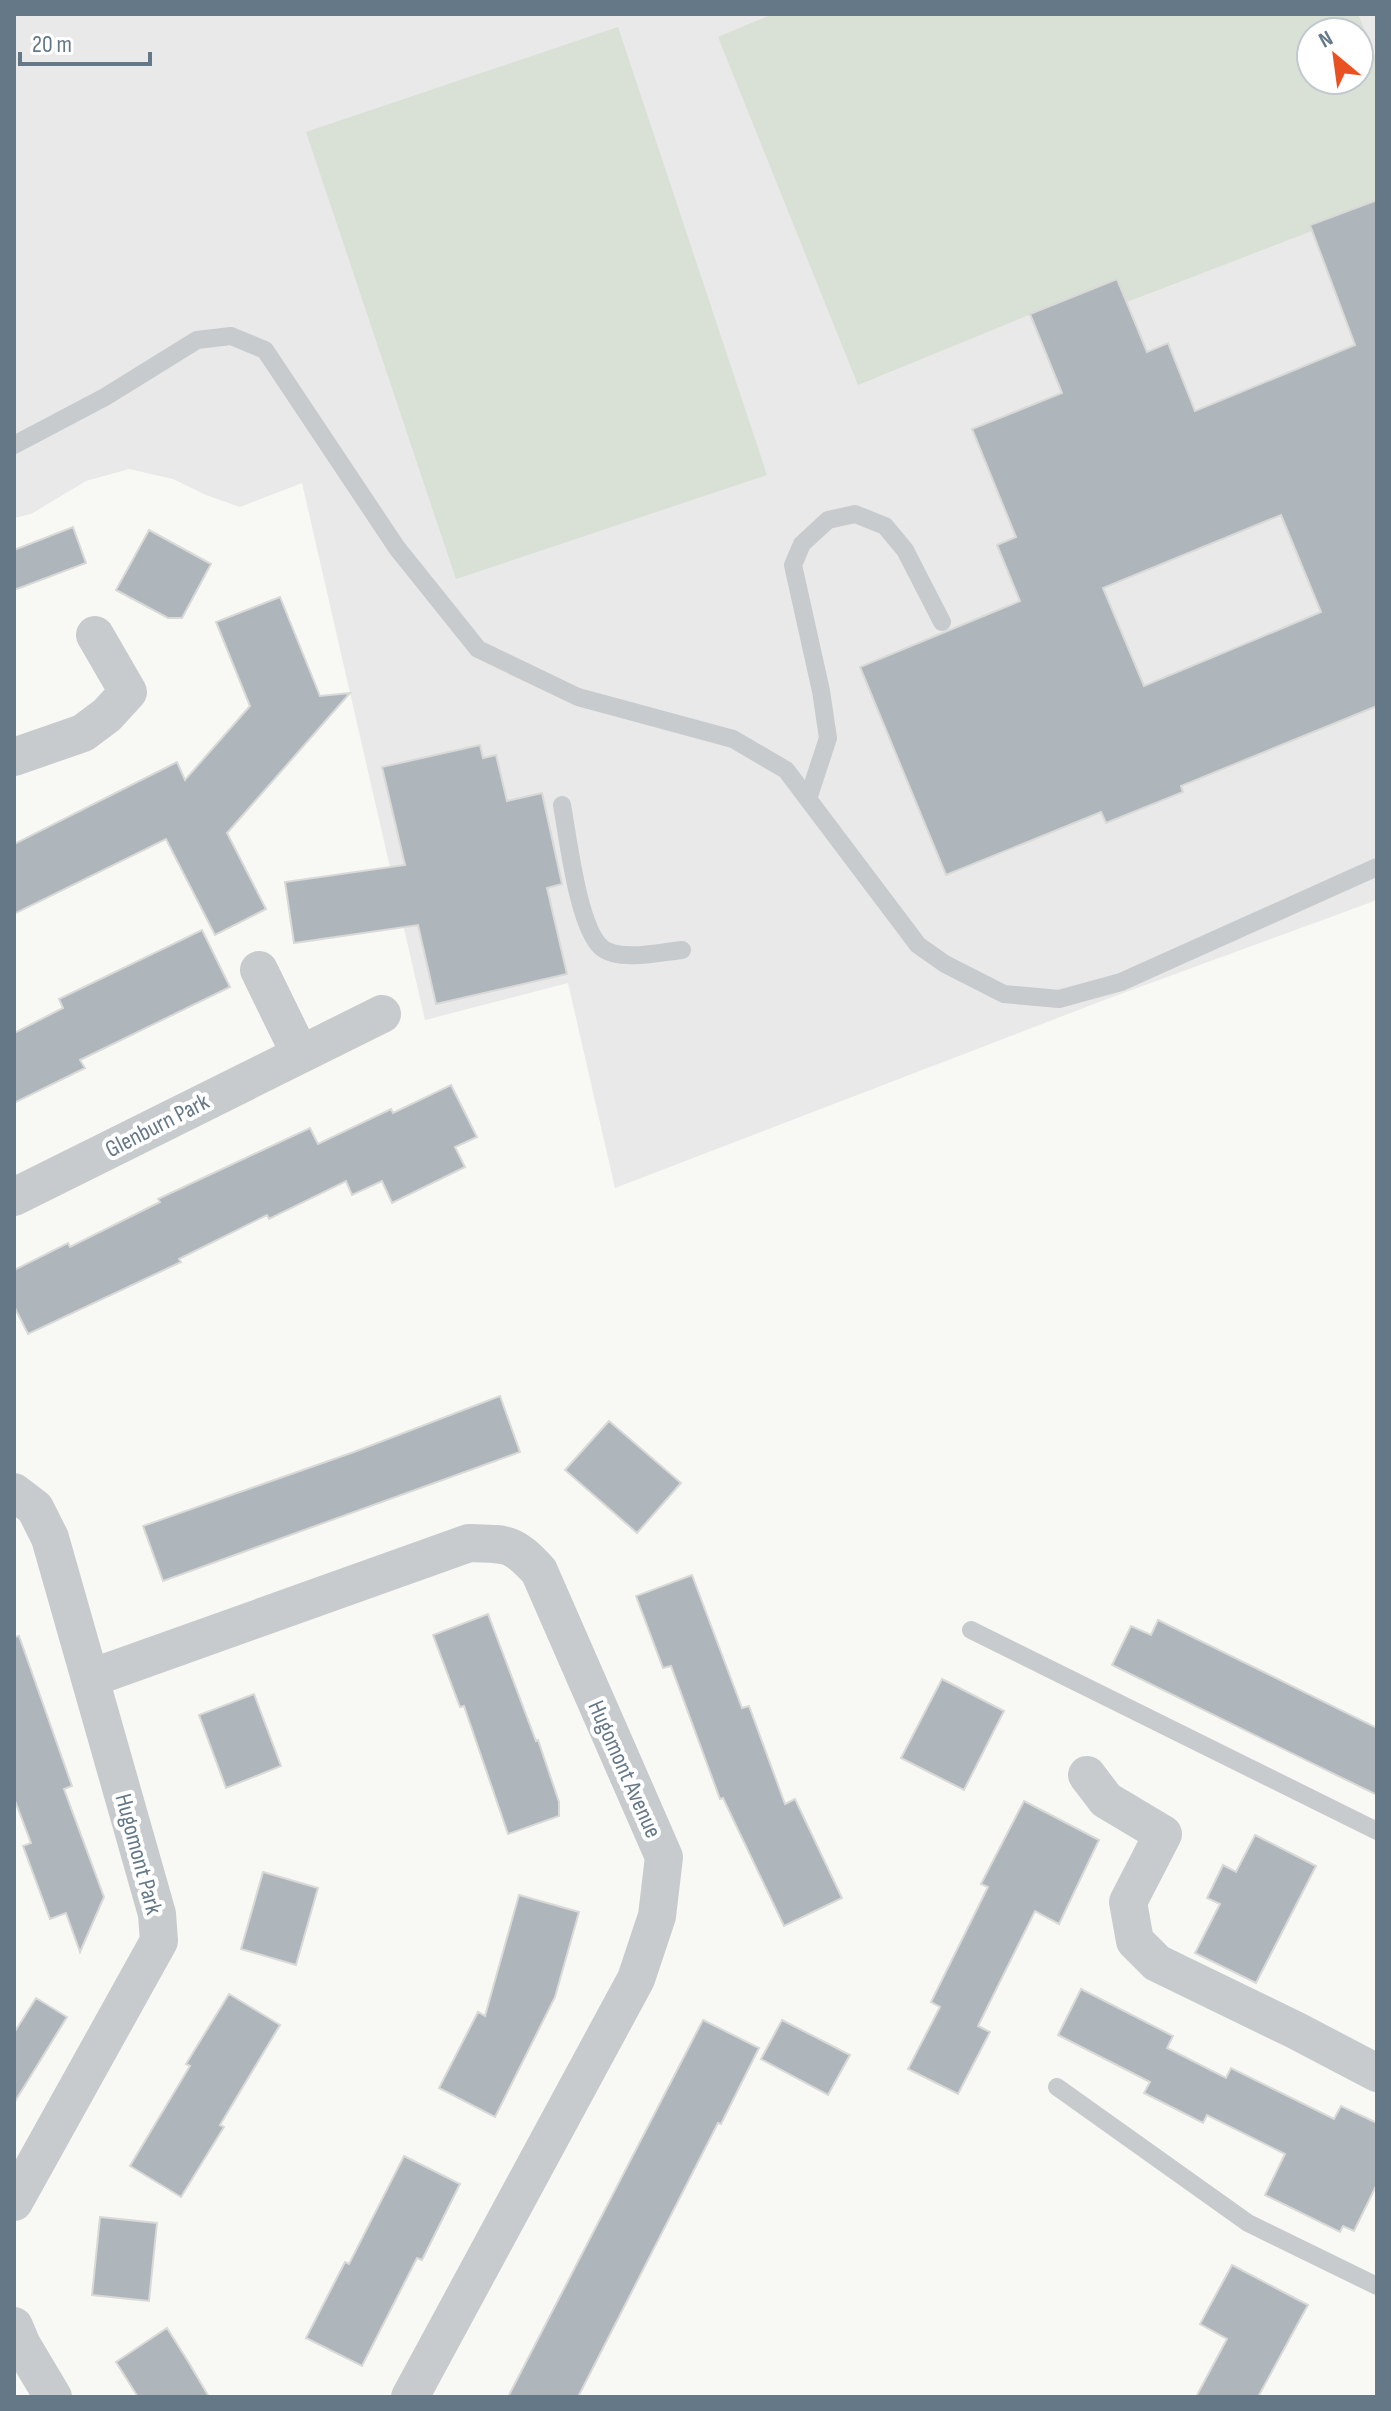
<svg xmlns="http://www.w3.org/2000/svg" width="1391" height="2411" font-family="'Sofia Sans Condensed',sans-serif">
<style>
.built{fill:#e8e9e8;fill-rule:evenodd}
.green{fill:#d9e0d5;fill-rule:evenodd}
.building{fill:#aeb6bc;stroke:#d9d9d7;stroke-width:2;fill-rule:evenodd}
.lines{fill:none;stroke-linecap:round;stroke-linejoin:round}
.service{stroke:#c7cbce;stroke-width:18}
.minor{stroke:#c7cbce;stroke-width:38}
.labels{text-anchor:middle;stroke-width:8;stroke-linejoin:round;paint-order:stroke}
.street-label{font-size:24px;fill:#657887;stroke:#fff}
</style>
<rect width="100%" height="100%" fill="#f8f8f4"/>
<path class="built" d="M 14,14 L 1377,14 L 1377,900 L 1107,999 L 615,1188 L 568,983 L 425,1020 L 302,483 L 240,507 L 206,495 L 173,479 L 129,469 L 86,481 L 31,514 L 14,518 ZM 1311,32 L 1359,32 L 1359,80 L 1311,80 Z"/>
<path class="green" d="M 773,14 L 1358,14 L 1377,61 L 1377,200 L 1311,225 L 1312,231 L 1127,302 L 1117,279 L 858,385 L 718,37 ZM 1311,32 L 1359,32 L 1359,80 L 1311,80 Z
M 618,27 L 767,475 L 456,579 L 306,132 Z"/>
<path class="building" d="M 1377,200 L 1377,706 L 1181,786 L 1183,792 L 1106,823 L 1101,812 L 946,875 L 860,667 L 1020,601 L 997,545 L 1016,537 L 972,429 L 1062,393 L 1030,314 L 1117,279 L 1147,352 L 1168,343 L 1195,411 L 1355,345 L 1310,225 ZM 1281,515 L 1321,612 L 1144,686 L 1103,588 Z
M 73,527 L 86,563 L 14,590 L 14,550 Z
M 149,530 L 211,564 L 182,618 L 168,618 L 116,590 Z
M 280,597 L 320,696 L 350,693 L 227,833 L 266,909 L 215,935 L 166,839 L 14,914 L 14,844 L 177,762 L 185,780 L 250,706 L 216,622 Z
M 480,745 L 483,758 L 496,755 L 507,801 L 542,793 L 562,884 L 547,888 L 567,974 L 436,1004 L 418,925 L 294,943 L 285,882 L 405,865 L 382,767 Z
M 202,930 L 230,987 L 80,1060 L 85,1068 L 14,1103 L 14,1033 L 63,1008 L 59,999 Z
M 451,1085 L 477,1137 L 455,1147 L 465,1167 L 392,1203 L 382,1181 L 352,1195 L 346,1181 L 269,1219 L 267,1215 L 179,1259 L 181,1262 L 28,1334 L 14,1306 L 14,1270 L 68,1243 L 70,1247 L 160,1202 L 158,1199 L 310,1128 L 318,1144 L 391,1109 L 393,1113 Z
M 500,1396 L 520,1452 L 163,1581 L 143,1526 L 354,1452 Z
M 609,1421 L 681,1483 L 637,1533 L 565,1470 Z
M 692,1575 L 742,1708 L 749,1706 L 785,1804 L 795,1799 L 842,1898 L 784,1926 L 723,1798 L 720,1799 L 671,1666 L 663,1668 L 636,1596 Z
M 488,1614 L 536,1741 L 538,1740 L 559,1802 L 559,1816 L 508,1834 L 464,1706 L 460,1707 L 433,1635 Z
M 1158,1620 L 1377,1728 L 1377,1795 L 1112,1665 L 1131,1626 L 1151,1635 Z
M 19,1636 L 72,1786 L 64,1789 L 104,1897 L 80,1952 L 66,1913 L 50,1919 L 23,1846 L 31,1843 L 14,1798 L 14,1637 Z
M 942,1679 L 1004,1711 L 964,1790 L 901,1758 Z
M 254,1694 L 281,1766 L 226,1788 L 199,1715 Z
M 1024,1801 L 1099,1840 L 1059,1924 L 1035,1911 L 978,2026 L 990,2032 L 958,2094 L 908,2069 L 940,2007 L 931,2002 L 988,1887 L 981,1884 Z
M 1255,1835 L 1316,1866 L 1256,1983 L 1195,1953 L 1220,1904 L 1207,1898 L 1223,1865 L 1236,1872 Z
M 263,1872 L 318,1888 L 296,1965 L 241,1949 Z
M 519,1895 L 579,1912 L 555,1997 L 495,2117 L 439,2088 L 478,2012 L 485,2016 Z
M 1081,1989 L 1173,2036 L 1167,2048 L 1226,2078 L 1231,2068 L 1334,2119 L 1341,2106 L 1377,2123 L 1377,2184 L 1354,2231 L 1343,2226 L 1340,2232 L 1265,2195 L 1285,2154 L 1207,2115 L 1203,2123 L 1144,2093 L 1150,2082 L 1058,2035 Z
M 229,1994 L 280,2025 L 220,2125 L 224,2127 L 181,2197 L 130,2166 L 190,2066 L 186,2064 Z
M 36,1998 L 67,2017 L 14,2103 L 14,2033 Z
M 703,2020 L 759,2048 L 721,2124 L 718,2123 L 578,2397 L 508,2397 Z
M 782,2020 L 850,2055 L 828,2095 L 761,2059 Z
M 404,2156 L 460,2184 L 422,2260 L 417,2258 L 362,2366 L 306,2338 L 345,2262 L 349,2264 Z
M 100,2217 L 157,2223 L 149,2301 L 92,2295 Z
M 1232,2265 L 1308,2305 L 1258,2397 L 1196,2397 L 1227,2339 L 1200,2324 Z
M 167,2328 L 189,2363 L 209,2397 L 138,2397 L 116,2362 Z"/>
<g class="lines">
<path class="service" d="M 14,445 L 105,397 L 197,340 L 231,336 L 265,350 L 397,548 L 478,649 L 578,697 L 733,739 L 786,770 L 918,945 L 945,964 L 1004,994 L 1059,999 L 1121,982 L 1377,867
M 808,799 L 828,738 L 821,691 L 793,565 L 802,544 L 828,520 L 855,514 L 885,526 L 905,550 L 942,622
M 562,805 C 568,837 578,928 602,948 C 620,962 661,952 682,950
M 971,1630 L 1377,1831
M 1057,2087 L 1248,2223 L 1377,2286"/>
<path class="minor" d="M 14,757 L 83,733 L 107,715 L 128,692 L 95,635
M 259,970 L 300,1054
M 14,1197 L 382,1014
M 14,1492 L 35,1508 L 50,1538 L 157,1914 L 159,1941 L 14,2202
M 91,1678 L 469,1543 C 508,1544 512,1542 539,1571 L 664,1857 L 657,1916 L 636,1979 L 410,2397
M 1087,1775 L 1106,1800 L 1163,1834 L 1128,1902 L 1135,1941 L 1157,1963 L 1295,2030 L 1377,2073
M 14,2326 L 22,2345 L 53,2397"/>
</g>
<g class="labels">
<g class="street-label">
<text transform="translate(157 1125) rotate(-27)" y="8">Glenburn Park</text>
<text transform="translate(625 1769) rotate(66)" y="8">Hugomont Avenue</text>
<text transform="translate(139 1854) rotate(75)" y="8">Hugomont Park</text>
</g>
</g>
<rect width="1391" height="2411" fill="none" stroke="#657887" stroke-width="32"/>
<g transform="translate(1335 56) rotate(331)"><circle r="38" fill="#ffffff" stroke="#c1c9cf" stroke-width="2"/>
<path d="M0-6L14 30L0 20L-14 30Z" fill="#ea5122"/>
<text y="-12" font-size="22" font-weight="bold" text-anchor="middle" fill="#657887">N</text>
</g>
<path d="M20 52v12h130v-12" fill="none" stroke="#657887" stroke-width="4"/>
<text x="32" y="52" font-size="24" fill="#657887" stroke="#ffffff" stroke-width="6" paint-order="stroke">20 m</text>
</svg>
